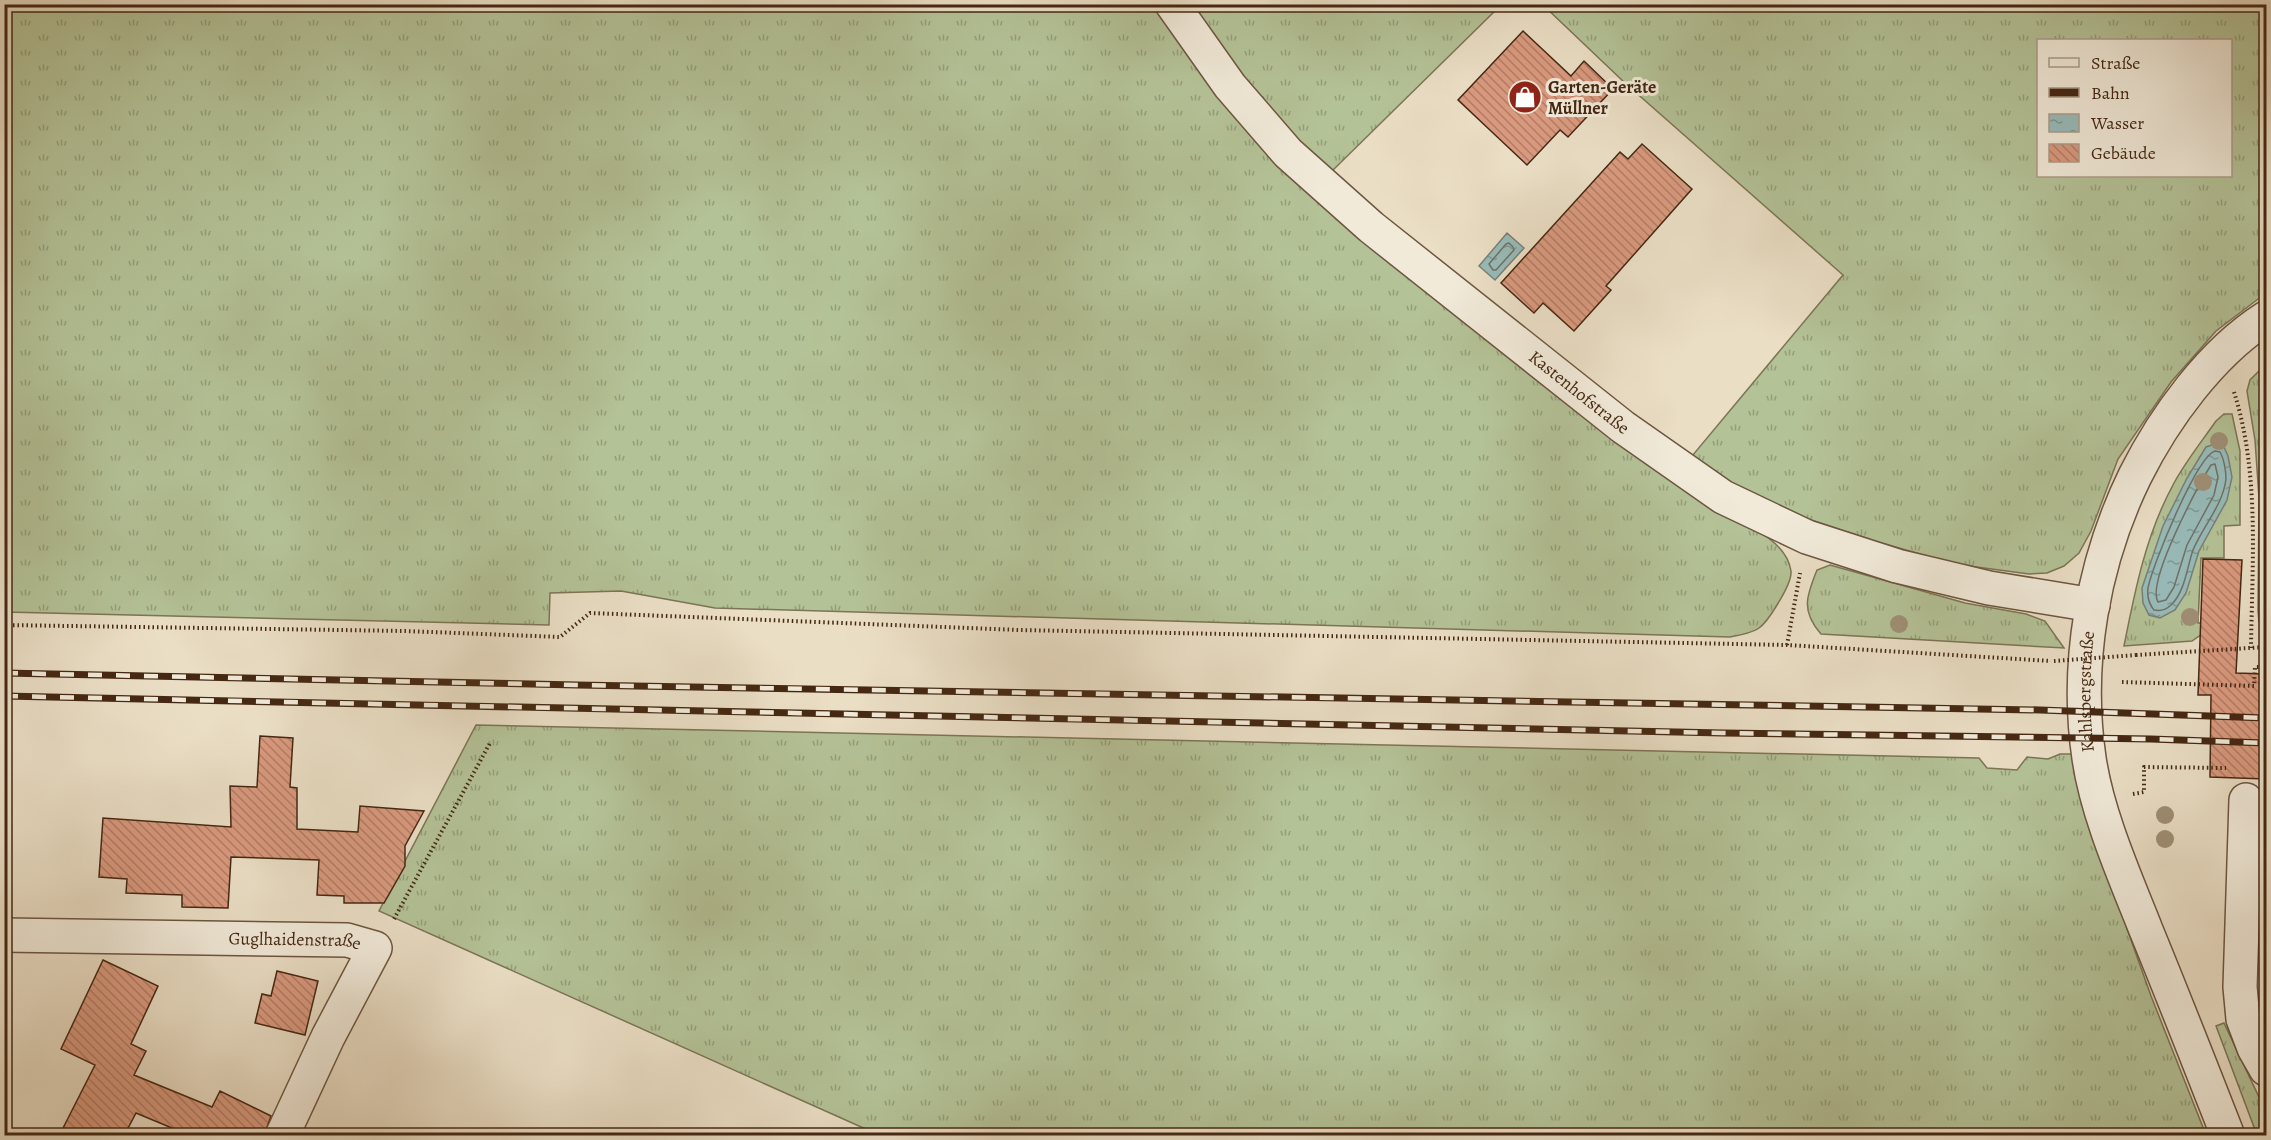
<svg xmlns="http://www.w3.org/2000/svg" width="2271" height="1140" font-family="Alegreya,serif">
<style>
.grass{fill:url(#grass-tufts);stroke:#7c7555;stroke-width:1.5;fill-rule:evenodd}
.water{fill:url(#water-ripples);stroke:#778077;stroke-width:1.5}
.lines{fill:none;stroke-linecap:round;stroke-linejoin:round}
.shore{stroke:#6e7266;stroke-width:1.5}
.building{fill:url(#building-back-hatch);stroke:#452813;stroke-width:1.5}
.minor-casing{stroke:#6e5640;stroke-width:36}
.path{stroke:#452813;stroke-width:4;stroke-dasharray:1.5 3;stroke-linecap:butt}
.minor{stroke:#f1ead9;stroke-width:33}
.rail-casing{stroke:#452813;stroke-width:7}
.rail{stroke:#f1ead9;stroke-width:4.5;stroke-dasharray:14;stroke-linecap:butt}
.path-bridge{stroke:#452813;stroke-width:4;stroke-dasharray:1.5 3;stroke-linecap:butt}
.tree{fill:#9f8f75}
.labels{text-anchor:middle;stroke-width:6;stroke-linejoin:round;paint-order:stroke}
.poi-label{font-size:18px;font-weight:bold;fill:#452813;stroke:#f1ead9;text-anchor:start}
.street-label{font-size:18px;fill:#452813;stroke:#f1ead9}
</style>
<defs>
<pattern id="grass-tufts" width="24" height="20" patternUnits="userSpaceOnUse" patternTransform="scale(1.5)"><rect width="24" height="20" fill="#b4c297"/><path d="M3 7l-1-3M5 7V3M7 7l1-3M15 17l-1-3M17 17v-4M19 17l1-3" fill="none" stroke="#949e7a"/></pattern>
<pattern id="water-ripples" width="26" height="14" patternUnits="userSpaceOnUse" patternTransform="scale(1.5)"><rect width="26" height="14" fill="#98bbb9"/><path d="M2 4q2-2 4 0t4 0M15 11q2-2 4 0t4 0" fill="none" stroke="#7e9895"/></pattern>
<pattern id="building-back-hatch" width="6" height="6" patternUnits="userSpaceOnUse" patternTransform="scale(1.5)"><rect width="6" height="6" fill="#d9997e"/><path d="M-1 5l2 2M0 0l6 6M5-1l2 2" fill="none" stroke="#b27d66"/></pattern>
</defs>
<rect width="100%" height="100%" fill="#eadec5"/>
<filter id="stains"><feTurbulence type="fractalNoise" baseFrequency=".00333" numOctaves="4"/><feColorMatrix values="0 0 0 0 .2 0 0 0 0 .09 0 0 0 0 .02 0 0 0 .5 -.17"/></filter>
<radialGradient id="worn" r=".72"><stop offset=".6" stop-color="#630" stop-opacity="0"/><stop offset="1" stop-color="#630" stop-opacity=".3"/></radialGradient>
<path class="grass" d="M 5,4 L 1158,5 L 1223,92 L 1717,510 C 1742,524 1786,538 1791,571 C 1792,581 1782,597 1777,605 C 1762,630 1758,632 1730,637 L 715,608 L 621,591 L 550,593 L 549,625 L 5,612 Z
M 1189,5 L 1501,5 L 1331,172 L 1293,137 L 1243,80 Z
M 1543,5 L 2266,5 L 2266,293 L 2216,331 L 2171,382 L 2118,459 L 2091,531 L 2079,553 L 2064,566 L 2047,573 L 2029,574 L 1954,564 L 1875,541 L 1787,512 L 1728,481 L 1692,456 L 1843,275 L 1625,83 ZM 2038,40 L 2230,40 L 2230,176 L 2038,176 Z
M 2266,364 L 2263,613 L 2266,613 L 2266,632 L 2259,622 L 2258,611 L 2259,498 L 2255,440 L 2247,391 L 2250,380 Z
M 2224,414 L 2232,414 L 2240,451 L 2240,525 L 2224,526 L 2224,558 L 2201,558 L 2198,623 L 2203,623 L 2202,634 L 2192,641 L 2124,646 C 2135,590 2146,534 2174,483 C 2186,461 2202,441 2216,421 Z
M 1830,565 L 1965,603 L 2026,614 L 2045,621 L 2064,648 L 1821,634 C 1801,611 1806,597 1817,570 Z
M 476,725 L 1979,758 L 1987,768 L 2017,770 L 2027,757 L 2048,759 L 2060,754 L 2074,754 L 2083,805 L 2151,996 L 2206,1135 L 879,1135 L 379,911 Z
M 2224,1023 L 2266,1112 L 2266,1135 L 2257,1135 L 2216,1026 Z"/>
<path class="water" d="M 1507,233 L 1524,248 L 1495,280 L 1479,266 Z
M 2215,444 L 2224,447 L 2228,456 L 2232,477 L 2227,500 L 2199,551 L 2186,593 L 2175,610 L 2160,618 L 2149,615 L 2143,603 L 2142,588 L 2163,526 L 2187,478 L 2206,447 Z"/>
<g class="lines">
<path class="shore" d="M 1509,243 L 1513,247 L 1514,250 L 1496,270 L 1493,270 L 1489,264 L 1506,244 Z
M 2215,451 L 2220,452 C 2224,459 2226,471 2226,479 C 2223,505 2203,526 2193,550 C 2187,567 2185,592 2171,605 C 2166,610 2159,611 2154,610 C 2149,604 2147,596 2148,588 C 2152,566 2197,456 2215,451 Z
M 2215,464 L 2218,477 L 2214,495 L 2187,545 L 2174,587 L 2166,600 L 2158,602 C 2146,582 2198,486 2211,465 Z"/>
</g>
<path class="building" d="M 1523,31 L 1571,76 L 1584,61 L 1613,89 L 1568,137 L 1560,130 L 1527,165 L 1458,100 Z
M 1642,144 L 1692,189 L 1606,286 L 1611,290 L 1574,331 L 1543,303 L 1534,313 L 1501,283 L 1620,152 L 1628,159 Z
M 2203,559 L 2242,560 L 2236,673 L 2266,674 L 2266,779 L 2210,777 L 2211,695 L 2198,695 Z
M 260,736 L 293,738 L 290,787 L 297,788 L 297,829 L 358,832 L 360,806 L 424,811 L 405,846 L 405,866 L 384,903 L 344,903 L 344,896 L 317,895 L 319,860 L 231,857 L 228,908 L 182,907 L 182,895 L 126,893 L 127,879 L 99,877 L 103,818 L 231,827 L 230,786 L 257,787 Z
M 103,960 L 158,986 L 131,1044 L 146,1051 L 134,1075 L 212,1107 L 220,1091 L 271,1116 L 264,1136 L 191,1136 L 136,1113 L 124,1136 L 59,1136 L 95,1065 L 61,1049 Z
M 277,971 L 318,981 L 305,1035 L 255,1023 L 262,994 L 271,996 Z"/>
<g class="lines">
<defs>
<g id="minor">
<path id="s1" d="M 1172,4 L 1230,86 L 1288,153 L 1371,227 L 1623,427 L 1723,497 L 1807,537 L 1897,566 L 1989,588 L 2093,605"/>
<path d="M 2246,800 L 2240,987 L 2243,1019 L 2254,1048 L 2266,1069"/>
<path id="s2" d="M 4,935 L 347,940 L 375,948 L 328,1037 L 282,1136"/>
<path id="s3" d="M 2228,1136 C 2201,1067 2174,998 2146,930 C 2125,877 2097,814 2089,758 C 2075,663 2093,562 2135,476 C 2164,418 2211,353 2266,318"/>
</g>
</defs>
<use href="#minor" class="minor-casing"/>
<path class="path" d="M 2234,392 C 2260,474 2252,563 2251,648
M 4,625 L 405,631 L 560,637 L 590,613 L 1019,630 L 1787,645 L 2051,661
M 1787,645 L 1800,573
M 2136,655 L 2266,647
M 2122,682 L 2254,686 L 2255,667 L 2266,667
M 2133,794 L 2144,792 L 2144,767 L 2226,768
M 394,919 L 490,743"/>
<use href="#minor" class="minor"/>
<defs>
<path id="rail" d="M 4,673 L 577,685 L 2040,710 L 2266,718
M 4,696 L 1723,733 L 2151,739 L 2266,743"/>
</defs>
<use href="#rail" class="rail-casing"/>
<use href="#rail" class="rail"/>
<path class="path-bridge" d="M 2054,661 L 2136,655"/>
</g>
<g class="tree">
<circle cx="2219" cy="441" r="9"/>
<circle cx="2203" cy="482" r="9"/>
<circle cx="2190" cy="617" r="9"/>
<circle cx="1899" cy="624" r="9"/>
<circle cx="2165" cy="815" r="9"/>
<circle cx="2165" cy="839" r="9"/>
</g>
<defs>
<symbol id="shop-disc" viewBox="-11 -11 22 22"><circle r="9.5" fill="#8f2418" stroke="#f1ead9"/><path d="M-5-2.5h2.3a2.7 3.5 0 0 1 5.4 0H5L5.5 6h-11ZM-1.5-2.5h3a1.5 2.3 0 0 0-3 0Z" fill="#fff"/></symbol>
</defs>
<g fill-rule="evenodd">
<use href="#shop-disc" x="1506" y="78" width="38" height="38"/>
</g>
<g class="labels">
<g class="poi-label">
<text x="1548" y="93">Garten-Geräte<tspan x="1548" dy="21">Müllner</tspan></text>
</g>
<g class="street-label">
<text dy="6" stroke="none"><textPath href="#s1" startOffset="566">Kastenhofstraße</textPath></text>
<text dy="6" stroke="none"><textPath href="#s3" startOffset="470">Kahlspergstraße</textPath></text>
<text dy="6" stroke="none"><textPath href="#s2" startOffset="291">Guglhaidenstraße</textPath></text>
</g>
</g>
<rect width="2271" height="1140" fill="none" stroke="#eadec5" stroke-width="24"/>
<rect x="6" y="6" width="2259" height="1128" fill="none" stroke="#452813" stroke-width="3"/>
<rect x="12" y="12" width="2247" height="1116" fill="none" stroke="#452813" stroke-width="1.5"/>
<rect x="2037" y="39" width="195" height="138" fill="#f1ead9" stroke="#ac9c8a" stroke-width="1.5"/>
<rect x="2049" y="58" width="30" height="9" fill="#f1ead9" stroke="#ac9c8a" stroke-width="1.5"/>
<text x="2091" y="69" font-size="18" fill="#452813">Straße</text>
<rect x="2049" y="88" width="30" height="9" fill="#452813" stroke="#ac9c8a" stroke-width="1.5"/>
<text x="2091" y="99" font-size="18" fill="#452813">Bahn</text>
<rect x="2049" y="114" width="30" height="18" fill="url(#water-ripples)" stroke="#ac9c8a" stroke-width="1.5"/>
<text x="2091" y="129" font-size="18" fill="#452813">Wasser</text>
<rect x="2049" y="144" width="30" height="18" fill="url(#building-back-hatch)" stroke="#ac9c8a" stroke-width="1.5"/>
<text x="2091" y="159" font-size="18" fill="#452813">Gebäude</text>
<rect width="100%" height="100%" filter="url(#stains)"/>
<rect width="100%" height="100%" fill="url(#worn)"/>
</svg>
